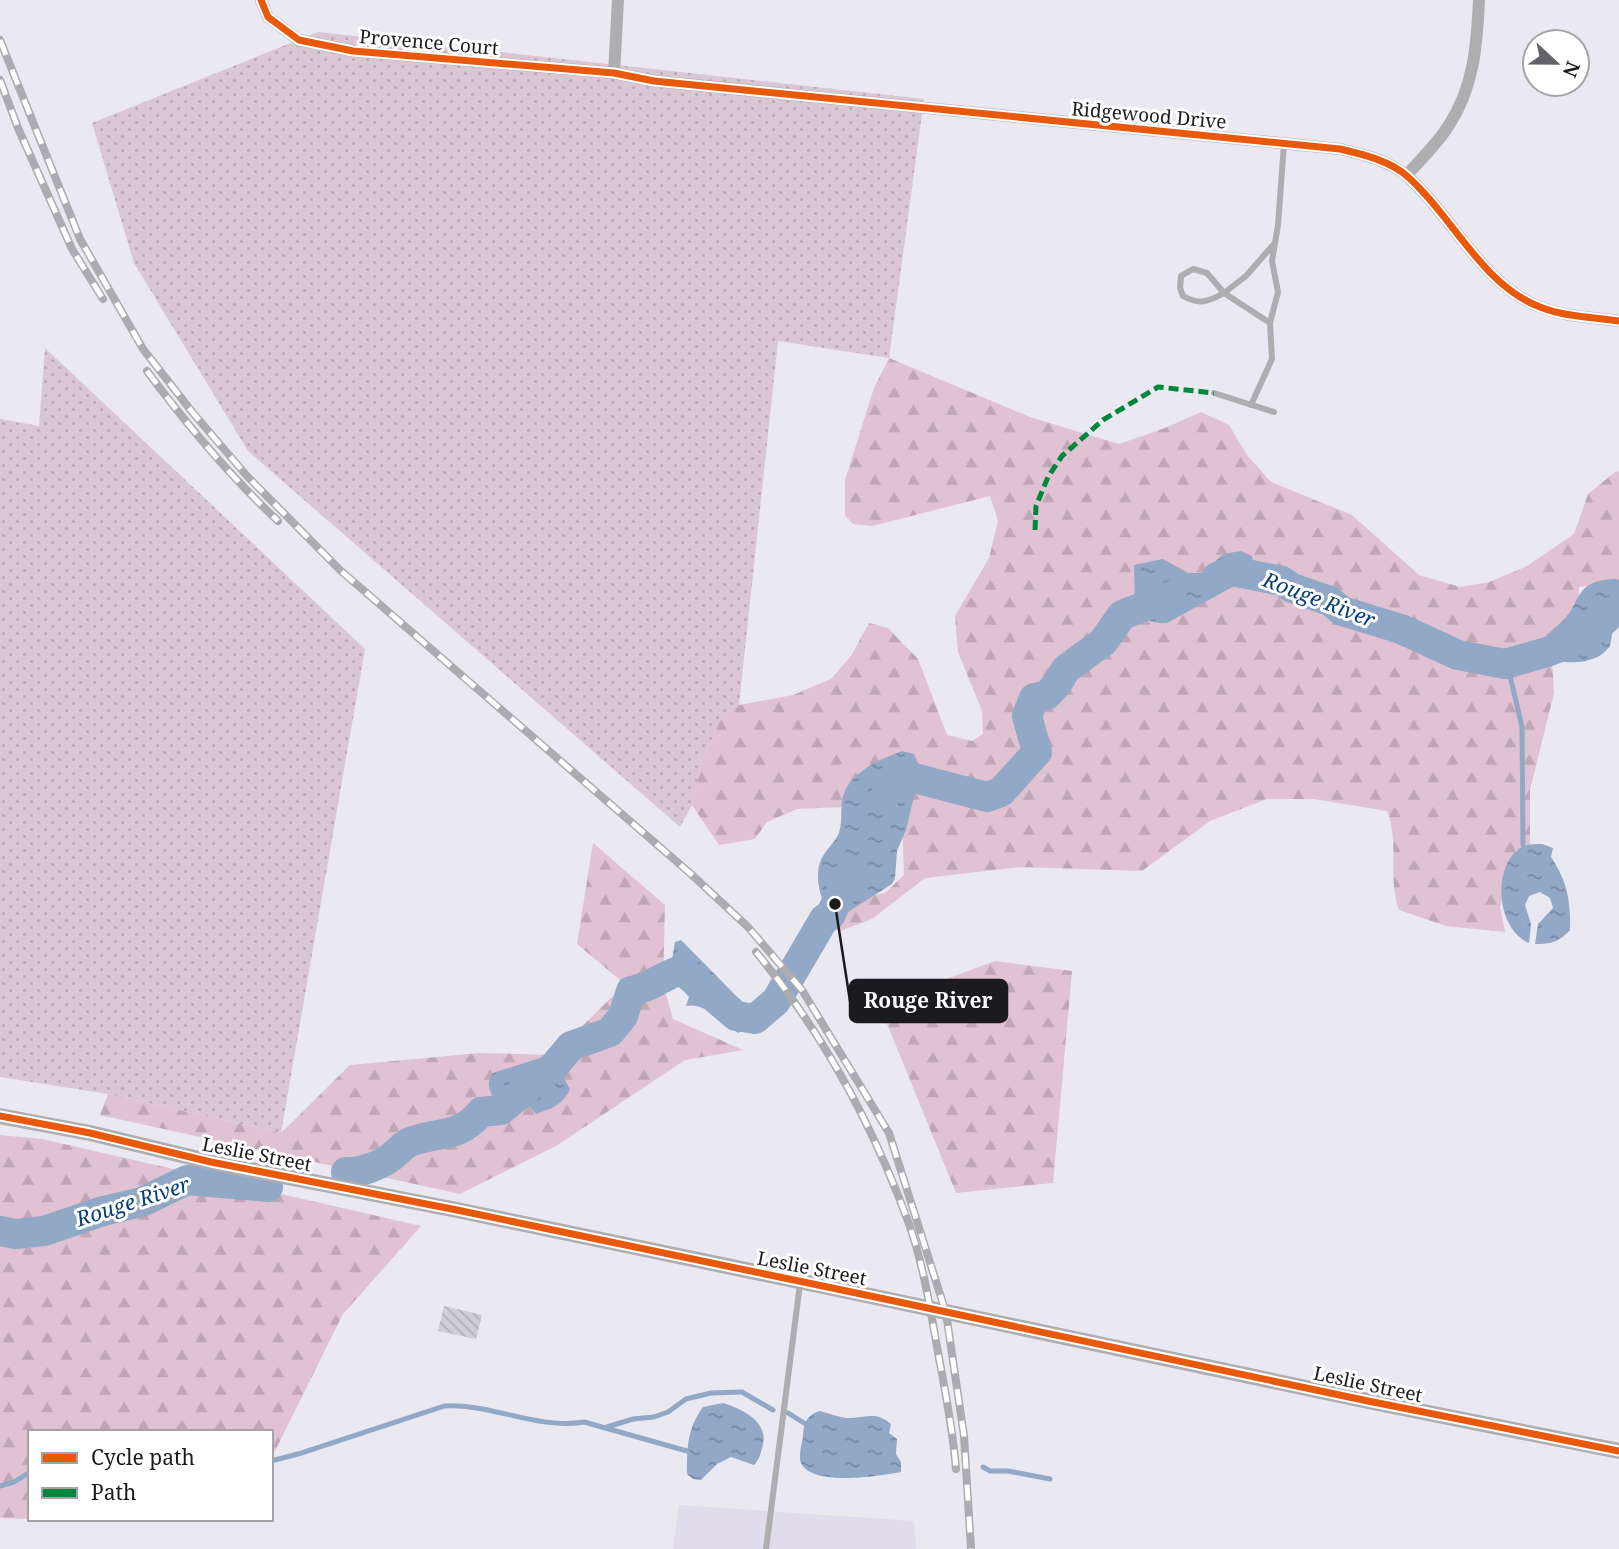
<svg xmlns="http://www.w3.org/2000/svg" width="1619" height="1549" font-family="'Noto Serif',serif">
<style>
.built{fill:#e0dceb}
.grass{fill:url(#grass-dots)}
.forest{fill:url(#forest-firs)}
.water{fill:url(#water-ripples)}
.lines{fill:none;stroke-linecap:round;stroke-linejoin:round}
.stream{stroke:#91a8c7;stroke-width:5}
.river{stroke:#91a8c7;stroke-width:30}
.building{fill:url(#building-back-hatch)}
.service{stroke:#aeadb0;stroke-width:6}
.minor{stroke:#aeadb0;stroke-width:12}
.tertiary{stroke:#aeadb0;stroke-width:16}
.rail-casing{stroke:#acabaf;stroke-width:8}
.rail{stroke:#fff;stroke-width:5;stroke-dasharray:16;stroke-linecap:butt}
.quiet{stroke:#00873e;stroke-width:5;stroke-dasharray:10 5;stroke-linecap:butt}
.cycleway-casing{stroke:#fff;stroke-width:11}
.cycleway{stroke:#e8590c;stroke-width:7}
.labels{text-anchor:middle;stroke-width:6;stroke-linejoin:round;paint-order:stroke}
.street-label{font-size:19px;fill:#1b1a1f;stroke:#fff}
.water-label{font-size:21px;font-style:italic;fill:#093f71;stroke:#fff}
.leader{fill:none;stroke:#1b1a1f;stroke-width:2.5}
.callout-dot{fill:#1b1a1f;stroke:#fff;stroke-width:2.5}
.callout{fill:#1b1a1f;stroke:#1b1a1f;stroke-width:2.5}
.callout-label{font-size:21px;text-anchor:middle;font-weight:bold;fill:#fff}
</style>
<defs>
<pattern id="grass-dots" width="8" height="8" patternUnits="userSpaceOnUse" patternTransform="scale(1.75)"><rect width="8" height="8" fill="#dbc7d3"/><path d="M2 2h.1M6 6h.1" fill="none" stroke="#bbaab5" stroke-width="1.8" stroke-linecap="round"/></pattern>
<pattern id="forest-firs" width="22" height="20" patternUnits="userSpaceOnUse" patternTransform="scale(1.75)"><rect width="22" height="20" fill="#e0c2d3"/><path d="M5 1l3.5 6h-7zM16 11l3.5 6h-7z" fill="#c0a6b5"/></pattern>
<pattern id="water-ripples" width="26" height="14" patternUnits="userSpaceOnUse" patternTransform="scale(1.75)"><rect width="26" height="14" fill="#91a8c7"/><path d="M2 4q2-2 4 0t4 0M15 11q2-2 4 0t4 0" fill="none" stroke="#7688a1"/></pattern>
<pattern id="building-back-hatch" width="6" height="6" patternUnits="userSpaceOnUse" patternTransform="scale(1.75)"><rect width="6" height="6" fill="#cfced4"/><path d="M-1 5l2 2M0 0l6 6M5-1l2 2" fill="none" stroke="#b1b0b6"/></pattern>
</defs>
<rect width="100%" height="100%" fill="#eae8f0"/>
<path class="built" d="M 679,1505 L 914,1521 L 916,1549 L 673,1549 Z"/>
<path class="grass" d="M 318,32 L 924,99 L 889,358 L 778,341 L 739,705 L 723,715 L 703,758 L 692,805 L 680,827 L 248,451 L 134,263 L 92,123 Z
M 45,348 L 365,649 L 281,1133 L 108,1094 L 0,1077 L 0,419 L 39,426 Z"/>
<path class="forest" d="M 889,358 L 1030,417 L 1119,444 L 1165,428 L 1201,412 L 1229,425 L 1247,455 L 1271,482 L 1352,515 L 1419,575 L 1460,587 L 1489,582 L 1527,566 L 1574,534 L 1588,494 L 1616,471 L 1619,472 L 1619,581 L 1579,587 L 1578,615 L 1551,642 L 1554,693 L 1530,790 L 1530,854 L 1516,850 L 1500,907 L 1505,932 L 1446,926 L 1399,910 C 1387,877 1400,842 1387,811 L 1314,799 L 1267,799 L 1210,821 L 1142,871 L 1020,867 L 925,878 L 872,919 L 840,931 L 826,917 L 862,897 L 885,893 L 904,875 L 902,813 L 884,770 L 847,790 L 846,807 L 797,809 L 767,822 L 755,839 L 719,845 L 692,805 L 703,758 L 723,715 L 739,705 L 793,695 L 831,679 L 851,656 L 869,623 L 888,628 L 918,659 L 947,735 L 972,741 L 983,734 L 982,711 L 958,652 L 955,616 L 989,558 L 998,521 L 990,496 L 872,526 L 853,524 L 845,515 L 845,480 L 874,388 Z
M 593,843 L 665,905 L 663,984 L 673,1019 L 743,1050 L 685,1060 L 556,1146 L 460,1194 L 100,1115 L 108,1094 L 281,1133 L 350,1065 L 480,1053 L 553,1055 L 625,984 L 577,944 Z
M 995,961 L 1072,971 L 1053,1183 L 956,1193 L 879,1004 Z
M 0,1135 L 42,1139 L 421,1226 L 343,1314 L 275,1451 L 271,1453 L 271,1432 L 30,1432 L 30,1519 L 0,1518 Z"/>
<path class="water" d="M 1241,551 L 1252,556 L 1256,574 L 1167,623 C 1155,624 1144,620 1135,611 L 1134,565 L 1163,559 L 1188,573 L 1201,573 L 1211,566 L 1223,554 Z
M 1616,579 L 1619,580 L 1619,621 L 1613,629 L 1610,646 C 1605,652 1600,657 1592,659 C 1579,664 1547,666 1545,646 C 1544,632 1560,626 1567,616 C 1574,608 1577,595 1585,588 C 1592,581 1606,579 1616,579 Z
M 902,751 L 914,754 L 919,769 L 918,779 L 906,830 L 897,851 L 895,878 L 892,884 L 834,921 C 822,904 813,880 821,860 C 825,850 835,843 839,833 C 843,820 840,808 843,796 C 850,772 881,759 902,751 Z
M 1542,844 L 1553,848 L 1551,857 C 1567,881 1571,901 1570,930 C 1559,942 1551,944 1535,944 L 1538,924 L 1553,908 L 1550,898 L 1540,892 L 1529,896 L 1525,905 L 1531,924 L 1529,943 C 1496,929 1492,867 1520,848 C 1526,844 1535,844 1542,844 Z
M 681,940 L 750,1010 L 756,1024 L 738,1033 C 723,1022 705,1002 686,1006 L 689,997 L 668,973 L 666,969 L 671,965 L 675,942 Z
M 540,1058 C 557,1061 562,1075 570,1089 C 564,1104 551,1109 536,1114 L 528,1105 L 509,1109 L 501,1108 C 493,1096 483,1087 493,1073 Z
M 723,1403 C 742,1409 768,1421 763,1444 C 761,1452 760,1459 754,1465 L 731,1457 L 717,1464 L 701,1480 L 693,1479 L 687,1474 C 687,1448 687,1429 703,1407 Z
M 819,1411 C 828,1413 838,1417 847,1418 C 865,1419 874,1410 891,1424 L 889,1433 L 897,1439 L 896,1454 L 901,1462 L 901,1472 C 880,1476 812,1487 801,1463 C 798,1456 802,1444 803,1436 C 804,1423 806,1416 819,1411 Z"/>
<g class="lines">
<path class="stream" d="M 1507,663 L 1522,727 L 1523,845
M 788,1413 L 804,1423
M 607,1427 L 633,1419 L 654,1417 L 668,1412 L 686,1399 L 711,1393 L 742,1392 L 773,1410
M 271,1461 L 298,1454 L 444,1406 C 491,1403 537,1430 584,1422 L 687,1451
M 983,1467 L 990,1471 L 1008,1471 L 1050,1479
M 0,1486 L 14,1482 L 30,1472"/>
<path class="river" d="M 1217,577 L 1232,571 L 1282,581 L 1292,588 L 1330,601 L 1342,611 L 1401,629 L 1458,655 L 1505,664 L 1547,652 L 1586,637 L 1619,607
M 887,793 L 893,781 L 918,779 L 987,797 L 1001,792 L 1037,752 L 1027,716 L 1034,698 L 1047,695 L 1057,684 L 1066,669 L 1103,642 L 1122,615 L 1171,596
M 346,1172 C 359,1173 380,1166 391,1157 C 397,1153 402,1146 408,1143 C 437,1130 457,1141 481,1112 L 501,1110 L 555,1065 L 571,1046 L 610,1032 L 623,1016 L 631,991 C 651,988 663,975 682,970 L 736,1016 L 755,1019 L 776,1001 L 824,919 L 830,916 L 847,879
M 0,1231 L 15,1234 L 44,1231 L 103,1211 L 142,1202 L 187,1180 L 268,1187"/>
</g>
<path class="building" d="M 444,1306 L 482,1315 L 476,1339 L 438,1331 Z"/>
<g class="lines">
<path class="service" d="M 1193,269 L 1207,273 L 1224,293 C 1208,302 1199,305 1183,296 L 1180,288 L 1181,276 Z
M 1270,323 L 1224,293 L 1246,276 L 1273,245
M 1214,393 L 1274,412
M 1251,405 L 1272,359 L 1270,323 L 1278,292 L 1272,261 L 1278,225 L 1284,144
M 766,1549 L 800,1284"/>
<path class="minor" d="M 261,0 L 268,17 L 299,40 L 353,51 L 614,73 L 654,81 L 1340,149 C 1362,154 1391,161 1408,177 C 1453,217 1482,285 1540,307 C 1565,317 1593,317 1619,321
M 614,73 L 618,0
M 1407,175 C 1421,159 1438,143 1449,125 C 1474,87 1477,44 1479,0"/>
<path class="tertiary" d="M 0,1116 L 90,1133 L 211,1162 L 457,1210 L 842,1290 L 1368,1401 L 1619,1451"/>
<defs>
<path id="rail" d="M 0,40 L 80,239 L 143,349 L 193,413 L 247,476 L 340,570 L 691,874 L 748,927 L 802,990 L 889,1133 L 946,1313 L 964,1436 L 971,1549
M 0,80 L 18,128 L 72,249 L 103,299
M 147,371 C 187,425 229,475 278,521
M 756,952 C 823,1033 873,1125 909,1224 C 924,1266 931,1314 939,1358 C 946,1395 953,1431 956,1469"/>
</defs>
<use href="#rail" class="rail-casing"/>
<use href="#rail" class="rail"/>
<path class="quiet" d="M 1035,530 L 1036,506 L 1048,477 L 1062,456 L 1103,420 L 1158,387 L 1214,393"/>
<defs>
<path id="cycleway" d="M 261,0 L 268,17 L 299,40 L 353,51 L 614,73 L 654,81 L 1340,149 C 1362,154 1391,161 1408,177 C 1453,217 1482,285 1540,307 C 1565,317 1593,317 1619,321
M 0,1116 L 90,1133 L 211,1162 L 457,1210 L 842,1290 L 1368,1401 L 1619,1451"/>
</defs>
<use href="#cycleway" class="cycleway-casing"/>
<use href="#cycleway" class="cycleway"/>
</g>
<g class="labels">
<g class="street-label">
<text transform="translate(429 42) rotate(5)" y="7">Provence Court</text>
<text transform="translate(1149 115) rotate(5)" y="7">Ridgewood Drive</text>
<text transform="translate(257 1154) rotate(11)" y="7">Leslie Street</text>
<text transform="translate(812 1268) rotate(11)" y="7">Leslie Street</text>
<text transform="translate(1368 1384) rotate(12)" y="7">Leslie Street</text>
</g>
<g class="water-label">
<text transform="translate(1319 600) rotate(21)" y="7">Rouge River</text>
<text transform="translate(133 1202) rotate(-18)" y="7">Rouge River</text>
</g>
</g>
<path class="leader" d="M835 904L850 1001"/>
<circle class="callout-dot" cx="835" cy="904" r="7"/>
<rect class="callout" x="850" y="980" width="157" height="42" rx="7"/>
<g class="callout-label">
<text x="928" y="1008">Rouge River</text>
</g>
<rect x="28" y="1430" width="245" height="91" fill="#ffffff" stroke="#a4a3a5" stroke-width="2"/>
<rect x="42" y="1453" width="35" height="10" fill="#e8590c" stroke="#a4a3a5" stroke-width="2"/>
<text x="91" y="1465" font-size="21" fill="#1b1a1f">Cycle path</text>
<rect x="42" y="1488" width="35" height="10" fill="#00873e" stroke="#a4a3a5" stroke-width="2"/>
<text x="91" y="1500" font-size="21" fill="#1b1a1f">Path</text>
<g transform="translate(1556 63) rotate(112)"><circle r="33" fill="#ffffff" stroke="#a4a3a5" stroke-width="2"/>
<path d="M0-5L12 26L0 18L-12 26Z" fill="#636268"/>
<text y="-10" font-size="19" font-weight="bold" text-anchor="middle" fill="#1b1a1f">N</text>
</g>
</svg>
